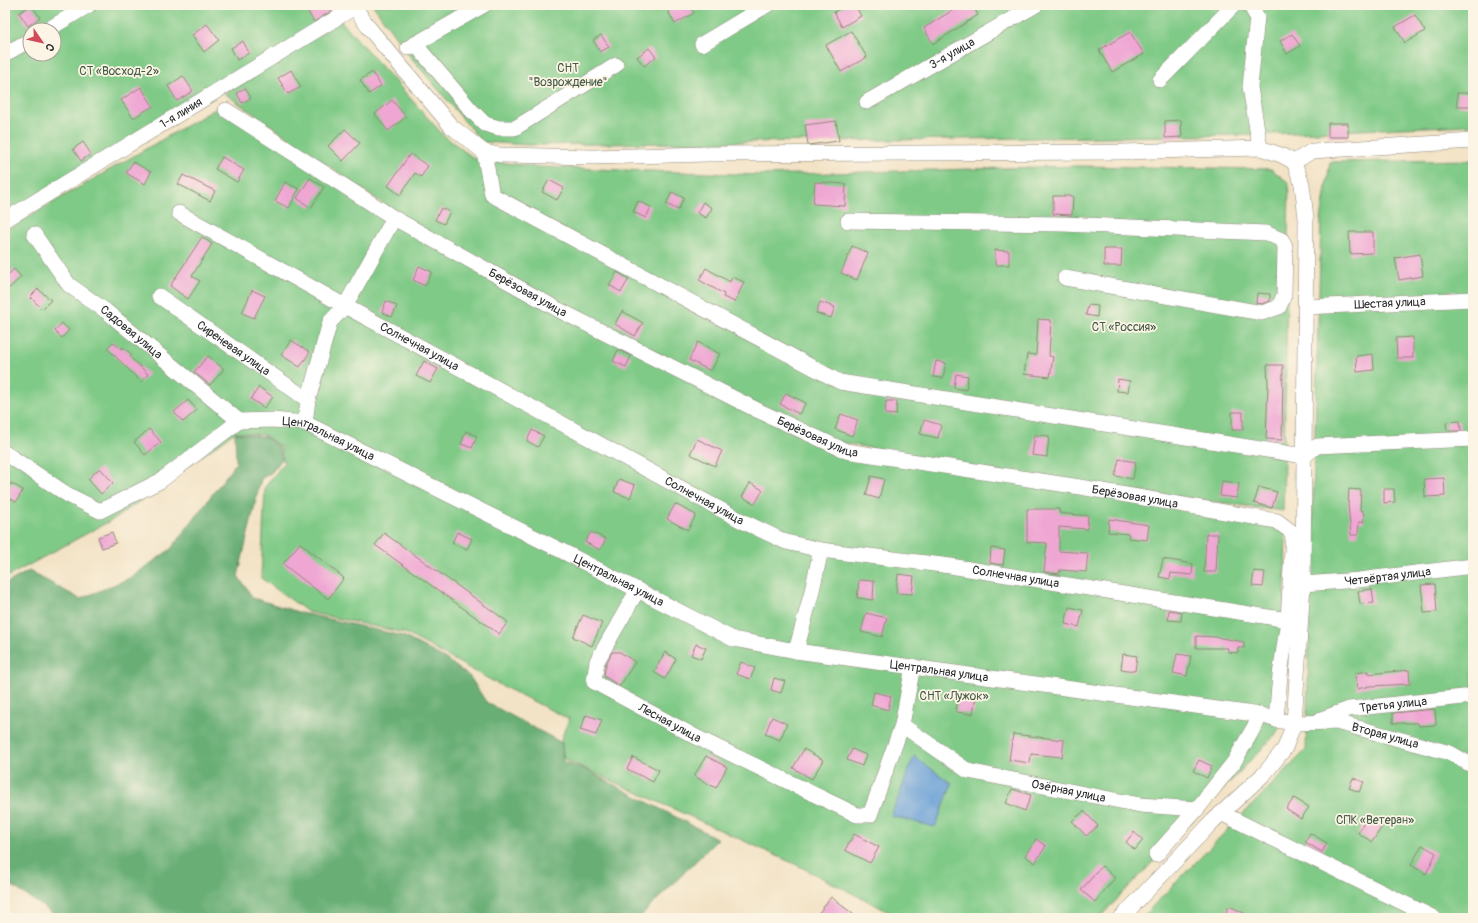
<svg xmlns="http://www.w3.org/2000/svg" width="1478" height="923" font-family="Pangolin,sans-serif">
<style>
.green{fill:#80ca87;stroke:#567a59;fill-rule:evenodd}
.forest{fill:#68ae74;stroke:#4a6c50}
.water{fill:#689fd6;stroke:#4a6580}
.building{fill:#efa6d3}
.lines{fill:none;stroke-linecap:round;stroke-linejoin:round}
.minor-casing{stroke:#8f8778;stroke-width:16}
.minor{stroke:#fff;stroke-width:15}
.labels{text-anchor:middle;stroke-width:3.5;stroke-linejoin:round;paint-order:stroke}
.street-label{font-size:12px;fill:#2b2b2b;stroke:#fcf5e5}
.park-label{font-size:12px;fill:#445b47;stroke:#fcf5e5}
</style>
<rect width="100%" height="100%" fill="#fcf5e5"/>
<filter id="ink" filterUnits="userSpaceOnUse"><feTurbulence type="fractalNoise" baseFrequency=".025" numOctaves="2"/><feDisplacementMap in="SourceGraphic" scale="8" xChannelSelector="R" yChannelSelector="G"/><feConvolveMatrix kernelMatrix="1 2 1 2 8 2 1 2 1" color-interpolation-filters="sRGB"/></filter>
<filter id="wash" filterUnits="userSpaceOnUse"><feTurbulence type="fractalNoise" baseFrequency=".012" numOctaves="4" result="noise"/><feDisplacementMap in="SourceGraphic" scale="16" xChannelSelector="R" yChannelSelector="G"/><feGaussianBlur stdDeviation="0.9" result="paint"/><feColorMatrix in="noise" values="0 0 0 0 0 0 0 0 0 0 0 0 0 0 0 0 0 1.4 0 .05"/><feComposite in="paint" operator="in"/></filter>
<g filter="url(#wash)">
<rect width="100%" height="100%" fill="#f3e3c6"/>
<path class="green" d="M 5,5 L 358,5 L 5,215 ZM 30,30 L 54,30 L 54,54 L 30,54 Z
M 373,5 L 1473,5 L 1471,125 L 1248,135 L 528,145 L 482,142 L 406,51 Z
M 341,21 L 444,136 L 475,159 L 537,167 L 762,175 L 1077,166 L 1271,169 L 1289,183 L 1283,511 L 1017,475 L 841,448 L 428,235 L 224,93 Z
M 224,104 L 413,233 L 800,435 L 1286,525 L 1283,721 L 1275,735 L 1099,918 L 901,918 L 797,865 L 564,759 L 561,739 L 569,719 L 498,684 L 405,633 L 308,612 L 261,578 L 265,487 L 284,463 L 280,446 L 264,435 L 235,432 L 117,517 L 5,578 L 5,230 Z
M 1473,160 L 1473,918 L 1141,918 L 1306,750 L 1321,220 L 1330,162 Z"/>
<path class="forest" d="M 235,433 L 265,437 L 278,446 L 282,459 L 272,472 L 261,479 L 238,576 L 253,598 L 298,612 L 403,636 L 446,659 L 470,677 L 486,702 L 562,743 L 563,762 L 582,768 L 718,839 L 639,918 L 60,918 L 5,881 L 5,584 L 29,571 L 80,599 L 130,578 L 171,549 L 236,463 Z"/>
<path class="water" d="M 914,756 L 952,784 L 935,827 L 891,816 Z"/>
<g id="blocks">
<path class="building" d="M 31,5 L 40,17 L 28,26 L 19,13 Z
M 313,5 L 341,5 L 314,22 L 306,9 Z
M 671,5 L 689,5 L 694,13 L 675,24 L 666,8 Z
M 847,5 L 855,5 L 861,16 L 842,27 L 834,12 Z
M 951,5 L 972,5 L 978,15 L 933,44 L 924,28 L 953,10 Z
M 1415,15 L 1425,31 L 1405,43 L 1395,27 Z
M 207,24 L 219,40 L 204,52 L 192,35 Z
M 851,31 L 867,57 L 841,72 L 826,45 Z
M 1130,32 L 1144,54 L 1112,72 L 1099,50 Z
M 1292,34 L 1300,46 L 1287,54 L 1280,41 Z
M 601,35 L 609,47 L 600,52 L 593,40 Z
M 243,41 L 249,53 L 237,60 L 231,48 Z
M 649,48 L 656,57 L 644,66 L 637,57 Z
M 291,70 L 301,87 L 288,94 L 278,78 Z
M 372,72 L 381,86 L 369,94 L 360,80 Z
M 183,76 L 193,91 L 177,101 L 168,86 Z
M 141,87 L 153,106 L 133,118 L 121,100 Z
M 245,88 L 251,98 L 242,103 L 237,93 Z
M 1457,93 L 1471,93 L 1471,106 L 1457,106 Z
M 392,100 L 406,117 L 388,131 L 375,114 Z
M 1181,120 L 1182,137 L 1165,138 L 1165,121 Z
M 836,121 L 839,141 L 808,145 L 805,125 Z
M 1328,123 L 1348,123 L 1348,137 L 1328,137 Z
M 345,129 L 360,143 L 343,161 L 328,146 Z
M 83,142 L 91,154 L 81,161 L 73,149 Z
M 410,154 L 428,166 L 421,177 L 415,173 L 400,195 L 388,186 Z
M 222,157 L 244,170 L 237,182 L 215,169 Z
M 133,162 L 151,172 L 145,184 L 126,173 Z
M 183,175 L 215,191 L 210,201 L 178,184 Z
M 310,178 L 324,187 L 311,208 L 297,198 Z
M 549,180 L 564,188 L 557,200 L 542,192 Z
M 285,182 L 299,189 L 289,208 L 275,201 Z
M 815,182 L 846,184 L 845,206 L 813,204 Z
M 672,192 L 684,198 L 678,210 L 666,204 Z
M 1053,196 L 1073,196 L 1072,215 L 1053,214 Z
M 638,201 L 651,207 L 646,218 L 633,212 Z
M 703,202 L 712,208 L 706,218 L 697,213 Z
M 441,208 L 450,212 L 444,224 L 435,220 Z
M 1349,232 L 1373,232 L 1373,253 L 1350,254 Z
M 202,237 L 212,244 L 192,276 L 200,281 L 188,299 L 170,286 Z
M 852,246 L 868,253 L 857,280 L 841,273 Z
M 1104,249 L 1122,249 L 1121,266 L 1104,266 Z
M 995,250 L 1009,251 L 1009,265 L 995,265 Z
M 1420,254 L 1423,276 L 1399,280 L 1395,258 Z
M 419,266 L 432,272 L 425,286 L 413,280 Z
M 706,268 L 730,282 L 732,277 L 744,282 L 735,302 L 723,297 L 724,294 L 699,280 Z
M 14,269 L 21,277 L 5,292 L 5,278 Z
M 617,272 L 629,279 L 621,292 L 609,285 Z
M 38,289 L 51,300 L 42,309 L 30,297 Z
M 252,290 L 265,296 L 254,318 L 242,313 Z
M 1257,293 L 1270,294 L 1270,301 L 1261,304 L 1256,303 Z
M 386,301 L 397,306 L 392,317 L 382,312 Z
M 820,302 L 835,307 L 831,318 L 816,313 Z
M 1088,305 L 1098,306 L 1097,317 L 1086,315 Z
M 622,311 L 643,323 L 635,336 L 615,324 Z
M 1038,319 L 1051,320 L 1049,356 L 1053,357 L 1050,377 L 1024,374 L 1027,354 L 1036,355 Z
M 62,323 L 69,330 L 62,338 L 55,331 Z
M 1413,337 L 1413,358 L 1397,358 L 1396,338 Z
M 291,340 L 310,352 L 300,367 L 281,355 Z
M 113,342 L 121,349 L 123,347 L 132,355 L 130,357 L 148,374 L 141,382 L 107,348 Z
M 698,342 L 720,354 L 711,371 L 689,360 Z
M 618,350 L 631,356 L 626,367 L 613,361 Z
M 1373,354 L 1374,370 L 1357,372 L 1356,356 Z
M 208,356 L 224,369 L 210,385 L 194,372 Z
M 424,361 L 438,369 L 430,383 L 416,376 Z
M 936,361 L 946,363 L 943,378 L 933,377 Z
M 1267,365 L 1283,365 L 1282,440 L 1266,439 L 1268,385 Z
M 956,374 L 968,376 L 966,390 L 954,388 Z
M 1118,379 L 1130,381 L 1128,392 L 1117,391 Z
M 259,387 L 273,397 L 264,408 L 251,399 Z
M 786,393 L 806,403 L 799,414 L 780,404 Z
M 188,400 L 197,410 L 183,422 L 174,412 Z
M 886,401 L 897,401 L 896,415 L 885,414 Z
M 1232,412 L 1243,412 L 1243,430 L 1232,430 Z
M 841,414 L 858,420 L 852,436 L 835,429 Z
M 924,420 L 941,425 L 938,438 L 920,434 Z
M 1460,421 L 1461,431 L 1447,431 L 1446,422 Z
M 149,429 L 161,442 L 145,455 L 134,442 Z
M 532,430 L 544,436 L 538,447 L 527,441 Z
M 466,431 L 477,436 L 472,448 L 461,444 Z
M 1035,435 L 1049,436 L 1047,457 L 1032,455 Z
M 697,439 L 722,451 L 715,466 L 690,454 Z
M 1119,459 L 1136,462 L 1133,479 L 1115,476 Z
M 100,468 L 113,483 L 101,494 L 88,479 Z
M 871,476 L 884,479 L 879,499 L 866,495 Z
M 1444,478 L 1445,496 L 1425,497 L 1424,479 Z
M 619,479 L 635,485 L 630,498 L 614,492 Z
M 1222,481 L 1239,483 L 1237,498 L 1220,496 Z
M 11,483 L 23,490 L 16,502 L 5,495 Z
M 750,483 L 763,490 L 755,504 L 742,497 Z
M 1259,487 L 1277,492 L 1272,508 L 1254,503 Z
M 1349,489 L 1361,490 L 1360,511 L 1363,510 L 1364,522 L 1359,522 L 1358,535 L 1351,535 L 1348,505 Z
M 1384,489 L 1394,489 L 1395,502 L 1384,503 Z
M 675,504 L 696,515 L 688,530 L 667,519 Z
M 1027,509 L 1059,509 L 1059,513 L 1088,516 L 1087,529 L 1059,527 L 1059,551 L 1088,553 L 1086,572 L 1060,570 L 1059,574 L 1044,572 L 1047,543 L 1027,542 Z
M 1109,519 L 1149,525 L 1147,540 L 1128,538 L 1129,534 L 1108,532 Z
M 112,532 L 116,543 L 102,548 L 98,537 Z
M 457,532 L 472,539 L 467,549 L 452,543 Z
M 591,532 L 606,539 L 600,550 L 585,542 Z
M 384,533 L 508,622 L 499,634 L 375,545 Z
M 1206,534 L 1218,534 L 1216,572 L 1204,572 Z
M 300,543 L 344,578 L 328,599 L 283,564 Z
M 991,548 L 1005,550 L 1003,565 L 990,563 Z
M 1163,559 L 1193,564 L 1192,575 L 1171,573 L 1170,579 L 1159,577 Z
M 1254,571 L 1265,572 L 1263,587 L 1252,586 Z
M 898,574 L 914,576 L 912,594 L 896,593 Z
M 859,580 L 874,581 L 873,600 L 857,598 Z
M 1435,584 L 1437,612 L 1424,613 L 1421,585 Z
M 1372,589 L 1374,603 L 1360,604 L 1358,591 Z
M 1069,607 L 1083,610 L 1079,627 L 1065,624 Z
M 1169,610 L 1182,612 L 1181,621 L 1168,620 Z
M 866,613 L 887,618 L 882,637 L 861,632 Z
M 583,615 L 602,623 L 592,646 L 573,637 Z
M 1196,636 L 1216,637 L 1244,642 L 1244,648 L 1238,648 L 1238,653 L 1228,652 L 1228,648 L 1196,648 Z
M 696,644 L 706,648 L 701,659 L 691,655 Z
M 612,652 L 620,652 L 635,662 L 620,686 L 605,677 L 604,674 L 606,664 Z
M 665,652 L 676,659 L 665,679 L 654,672 Z
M 1123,654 L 1137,656 L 1135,671 L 1121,669 Z
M 1177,654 L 1191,656 L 1187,676 L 1173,673 Z
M 741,662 L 755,668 L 750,679 L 736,674 Z
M 1409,670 L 1410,684 L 1370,686 L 1357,689 L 1355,673 L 1368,671 L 1368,674 Z
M 774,678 L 785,681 L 781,693 L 771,690 Z
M 874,692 L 891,696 L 888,710 L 871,705 Z
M 959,693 L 976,696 L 973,714 L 956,712 Z
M 1435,709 L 1436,725 L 1419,726 L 1418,723 L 1393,723 L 1393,713 Z
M 586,715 L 602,720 L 596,735 L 580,730 Z
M 772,717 L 787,724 L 780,740 L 765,734 Z
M 1013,734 L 1064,740 L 1062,757 L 1031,754 L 1030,763 L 1009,760 Z
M 804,749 L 823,760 L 812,779 L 793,768 Z
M 852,749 L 866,755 L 862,766 L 847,760 Z
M 706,756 L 727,767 L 716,788 L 694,776 Z
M 633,757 L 659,770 L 653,782 L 627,769 Z
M 1199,760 L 1212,766 L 1207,778 L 1193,771 Z
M 1353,778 L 1364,782 L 1359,792 L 1349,788 Z
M 1012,789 L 1031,795 L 1025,811 L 1006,803 Z
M 1294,798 L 1309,807 L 1301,819 L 1286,809 Z
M 1084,811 L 1098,826 L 1086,836 L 1072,821 Z
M 1368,816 L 1383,825 L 1372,842 L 1358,833 Z
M 1134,832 L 1143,840 L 1135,850 L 1126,842 Z
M 1310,833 L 1327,843 L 1322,852 L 1305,842 Z
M 854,834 L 879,847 L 870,863 L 845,850 Z
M 1036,839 L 1046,846 L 1035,863 L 1025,856 Z
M 1422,845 L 1436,853 L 1426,874 L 1411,865 Z
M 1102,866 L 1115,878 L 1095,902 L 1081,890 Z
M 831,897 L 858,918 L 815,918 Z
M 1229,906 L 1255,918 L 1223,918 Z"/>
</g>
</g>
<g filter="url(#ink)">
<use href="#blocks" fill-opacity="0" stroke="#8f8778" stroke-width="1"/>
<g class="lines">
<defs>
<g id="minor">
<path d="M 353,5 L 369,28 L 451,126 L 484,152 L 500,155 L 593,157 L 709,154 L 1122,152 L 1260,148 L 1281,155 L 1294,162 L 1302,184 L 1306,218 L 1303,584 L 1294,723 L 1285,748 L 1265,773 L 1213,821 L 1121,918"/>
<path d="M 1250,5 L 1257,17 L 1250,87 L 1260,148"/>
<path d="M 47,30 L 89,5"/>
<path d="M 415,44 L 471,110 L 485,124 L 499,128 L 515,128 L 616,65"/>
<path d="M 702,44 L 767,5"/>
<path d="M 408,48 L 484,5"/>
<path d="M 5,54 L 30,40"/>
<path d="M 1160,80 L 1234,5"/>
<path id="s1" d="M 867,102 L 1036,5"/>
<path id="s2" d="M 226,110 L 394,218 L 559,310 L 759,411 L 846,451 L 1080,487 L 1277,521 L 1293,533 L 1288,620 L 1280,675 L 1276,720"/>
<path d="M 484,152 L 492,195 L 840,382 L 1304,456 L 1317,446 L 1473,439"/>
<path d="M 1294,162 L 1312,151 L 1473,141"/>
<path id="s3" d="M 179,213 L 345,306 L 740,520 L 786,542 L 821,550 L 950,566 L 1288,620"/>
<path id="s4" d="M 5,220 L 358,5"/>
<path d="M 848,221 L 1063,224 L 1266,233 L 1282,240 L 1285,246 L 1284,295 L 1279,307 L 1262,313 L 1065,278"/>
<path id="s5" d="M 34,234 L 69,285 L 106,311 L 239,421"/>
<path id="s6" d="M 159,296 L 308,400"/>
<path id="s7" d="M 1306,307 L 1473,299"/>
<path d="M 305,423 L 308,400 L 330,322 L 345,306 L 394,218"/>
<path id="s8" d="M 5,453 L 68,495 L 100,511 L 160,481 L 239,421 L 273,420 L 305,423 L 558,549 L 733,639 L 796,651 L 1261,715 L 1276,720 L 1294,723 L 1336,722 L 1450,753 L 1473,766"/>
<path id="s9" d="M 1303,584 L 1359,580 L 1473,566"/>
<path id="s10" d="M 637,591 L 597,661 L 594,682 L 698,738 L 857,815 L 870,815 L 902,725"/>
<path d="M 796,651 L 811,595 L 821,550"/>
<path id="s11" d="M 913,666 L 902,725 L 968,771 L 1140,805 L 1197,809 L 1234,762 L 1261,715"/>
<path id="s12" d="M 1321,719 L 1349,709 L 1473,696"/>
<path d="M 1221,813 L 1434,918"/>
<path d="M 1156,855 L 1197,809"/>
</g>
</defs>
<use href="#minor" class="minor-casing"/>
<use href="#minor" class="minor"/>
</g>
</g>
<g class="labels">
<g class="street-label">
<text dy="4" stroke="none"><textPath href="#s1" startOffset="98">3-я улица</textPath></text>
<text dy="4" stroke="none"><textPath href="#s4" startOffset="206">1-я линия</textPath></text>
<text dy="4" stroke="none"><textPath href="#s2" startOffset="353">Берёзовая улица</textPath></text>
<text dy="4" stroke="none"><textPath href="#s7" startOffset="84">Шестая улица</textPath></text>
<text dy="4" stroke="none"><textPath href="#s5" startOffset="140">Садовая улица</textPath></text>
<text dy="4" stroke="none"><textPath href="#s3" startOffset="275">Солнечная улица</textPath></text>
<text dy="4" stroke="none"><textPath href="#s6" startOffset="91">Сиреневая улица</textPath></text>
<text dy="4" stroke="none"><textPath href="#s2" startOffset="677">Берёзовая улица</textPath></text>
<text dy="4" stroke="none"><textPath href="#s8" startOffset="371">Центральная улица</textPath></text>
<text dy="4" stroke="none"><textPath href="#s2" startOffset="1001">Берёзовая улица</textPath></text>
<text dy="4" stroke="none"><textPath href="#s3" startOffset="599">Солнечная улица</textPath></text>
<text dy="4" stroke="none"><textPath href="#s9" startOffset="85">Четвёртая улица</textPath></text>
<text dy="4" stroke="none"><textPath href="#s3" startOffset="923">Солнечная улица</textPath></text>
<text dy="4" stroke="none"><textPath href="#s8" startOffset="695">Центральная улица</textPath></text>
<text dy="4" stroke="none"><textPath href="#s8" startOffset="1032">Центральная улица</textPath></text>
<text dy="4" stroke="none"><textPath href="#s12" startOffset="74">Третья улица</textPath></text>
<text dy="4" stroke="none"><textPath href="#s10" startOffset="188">Лесная улица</textPath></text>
<text dy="4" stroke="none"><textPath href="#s8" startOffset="1484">Вторая улица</textPath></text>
<text dy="4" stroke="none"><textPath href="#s11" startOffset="243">Озёрная улица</textPath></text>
</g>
<g class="park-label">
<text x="568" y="72">СНТ<tspan x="568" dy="14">"Возрождение"</tspan></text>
<text x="119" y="75">СТ «Восход-2»</text>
<text x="1124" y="331">СТ «Россия»</text>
<text x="954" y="700">СНТ «Лужок»</text>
<text x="1375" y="824">СПК «Ветеран»</text>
</g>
</g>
<rect width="1478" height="923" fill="none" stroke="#fcf5e5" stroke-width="20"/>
<g transform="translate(42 42) rotate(124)"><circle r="19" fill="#fcf5e5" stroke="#a8a49b"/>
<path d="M0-3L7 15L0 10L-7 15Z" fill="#d1495b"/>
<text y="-6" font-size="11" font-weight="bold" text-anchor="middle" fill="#2b2b2b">С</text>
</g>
</svg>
